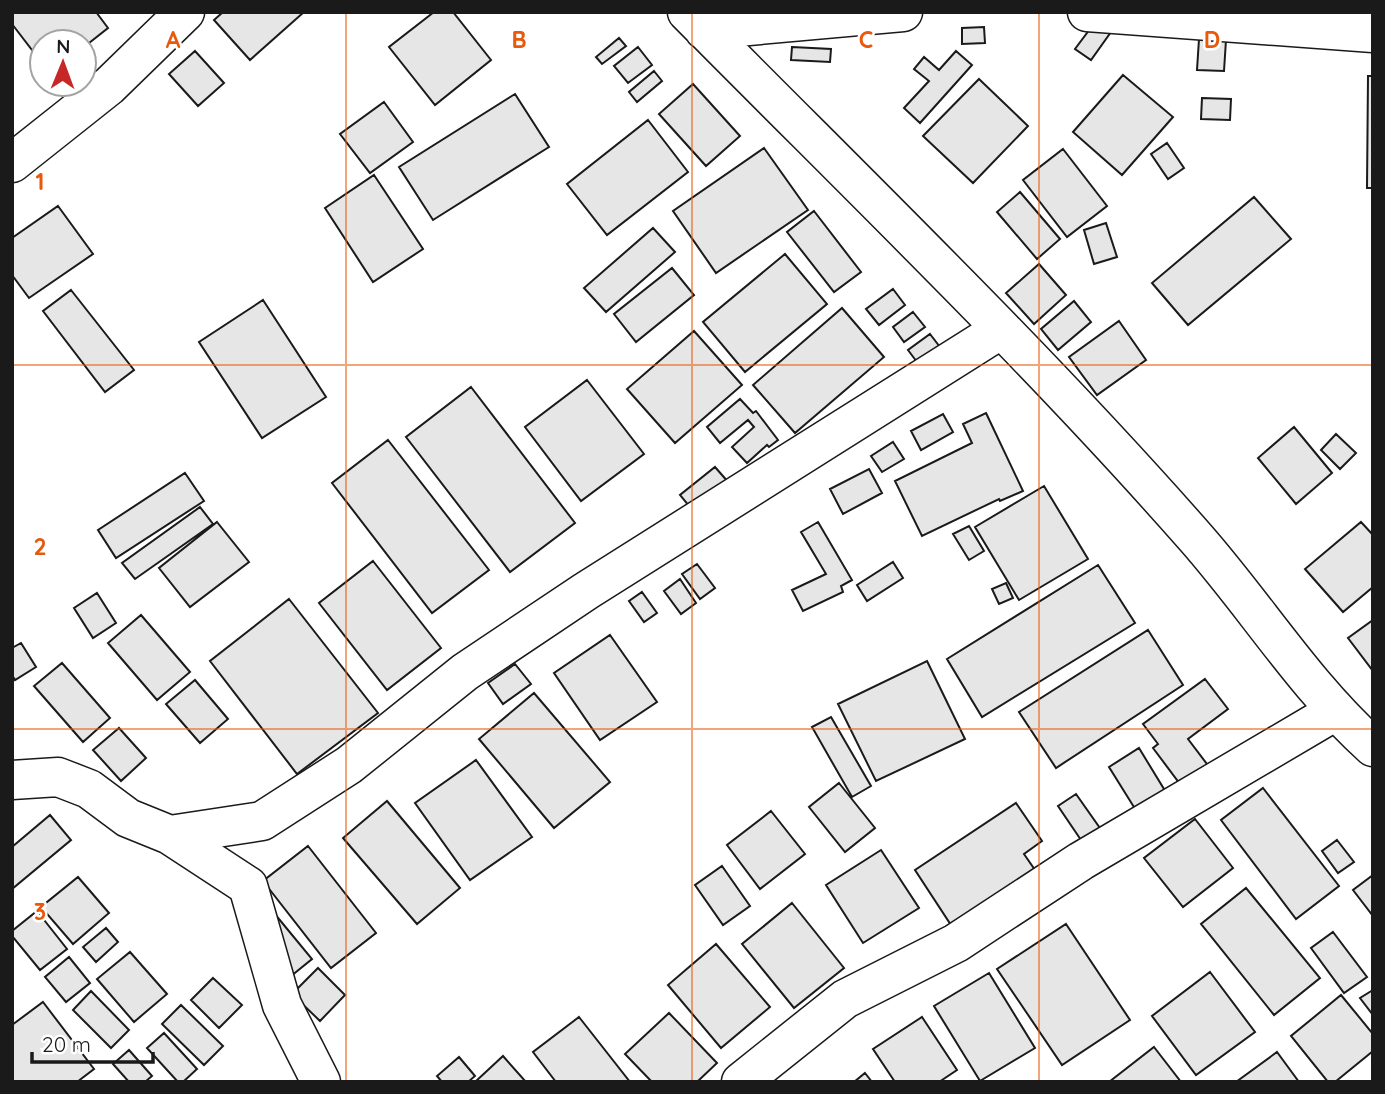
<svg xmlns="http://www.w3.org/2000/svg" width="1385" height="1094" font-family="Quicksand,sans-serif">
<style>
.building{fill:#e6e6e6;stroke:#1a1a1a;stroke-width:2}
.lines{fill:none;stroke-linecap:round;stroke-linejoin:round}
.minor-casing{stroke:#1a1a1a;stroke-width:41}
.minor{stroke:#fff;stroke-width:38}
.grid{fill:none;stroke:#e8590c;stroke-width:2;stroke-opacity:0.55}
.grid-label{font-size:23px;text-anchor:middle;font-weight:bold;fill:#e8590c;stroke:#fff;stroke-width:5;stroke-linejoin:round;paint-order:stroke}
</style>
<rect width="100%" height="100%" fill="#fff"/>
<path class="building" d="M 12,12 L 96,12 L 108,28 L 84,47 L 84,42 L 42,42 L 42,63 L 12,24 Z
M 223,12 L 304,12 L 250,60 L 214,20 Z
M 434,12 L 453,12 L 491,60 L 435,105 L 389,47 Z
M 1096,21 L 1111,32 L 1091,60 L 1075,49 Z
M 984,27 L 985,43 L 962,44 L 962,28 Z
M 619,38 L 626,46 L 602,64 L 596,57 Z
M 1199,39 L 1226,40 L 1224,71 L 1197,70 Z
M 638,47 L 652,65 L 628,83 L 614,66 Z
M 792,47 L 831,49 L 830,62 L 791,60 Z
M 195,51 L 224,83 L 198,106 L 169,74 Z
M 956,51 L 972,65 L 920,123 L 904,108 L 929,81 L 914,69 L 924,57 L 939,70 Z
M 654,71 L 662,81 L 637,102 L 629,92 Z
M 1123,75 L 1173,117 L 1122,175 L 1073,132 Z
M 1368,76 L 1373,76 L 1373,188 L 1367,188 Z
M 979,79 L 1028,126 L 973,183 L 923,136 Z
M 693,84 L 740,136 L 706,166 L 659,114 Z
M 515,94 L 549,147 L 433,220 L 399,167 Z
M 1202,98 L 1231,99 L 1230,120 L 1201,119 Z
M 384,102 L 413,142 L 370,173 L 340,134 Z
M 648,120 L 688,172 L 607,235 L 567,184 Z
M 1167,143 L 1184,168 L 1168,179 L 1151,154 Z
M 764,148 L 808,210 L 716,273 L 673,211 Z
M 1063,149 L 1107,206 L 1067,237 L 1023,180 Z
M 374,175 L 423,249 L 373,282 L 325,208 Z
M 1020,192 L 1060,239 L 1037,259 L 997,212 Z
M 1254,197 L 1291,239 L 1188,325 L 1152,283 Z
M 58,206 L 93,254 L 29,298 L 12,275 L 12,238 Z
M 814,211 L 861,272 L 834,292 L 787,232 Z
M 1106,223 L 1117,257 L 1094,264 L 1084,230 Z
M 653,228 L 675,252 L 606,312 L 584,288 Z
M 785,254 L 827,304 L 745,372 L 703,322 Z
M 1039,264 L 1066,295 L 1034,324 L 1006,293 Z
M 672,268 L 694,295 L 636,342 L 614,314 Z
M 893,289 L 905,305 L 879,325 L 866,309 Z
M 71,290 L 134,370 L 105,392 L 43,311 Z
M 263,300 L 326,397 L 262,438 L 199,342 Z
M 1074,301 L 1091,322 L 1058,350 L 1041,329 Z
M 842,308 L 884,357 L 795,433 L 753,385 Z
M 913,312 L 925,327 L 904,342 L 893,327 Z
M 1119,321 L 1146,360 L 1097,395 L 1069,357 Z
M 694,331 L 742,385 L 675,443 L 627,389 Z
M 930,334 L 943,351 L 920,366 L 908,350 Z
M 587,380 L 644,454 L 581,501 L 525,427 Z
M 471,387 L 575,523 L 510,572 L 406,437 Z
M 740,399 L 753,413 L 756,411 L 778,440 L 769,447 L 767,445 L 747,463 L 732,447 L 754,427 L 748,420 L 720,443 L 707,427 Z
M 986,413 L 1023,491 L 1000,501 L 999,499 L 922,536 L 895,481 L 972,443 L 963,424 Z
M 943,414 L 953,432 L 921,450 L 911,431 Z
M 1294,427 L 1332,473 L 1296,504 L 1258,458 Z
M 1336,434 L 1356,453 L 1340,469 L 1321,450 Z
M 388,440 L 489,570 L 432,613 L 332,483 Z
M 893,442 L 904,459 L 882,472 L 871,456 Z
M 715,467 L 729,483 L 694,512 L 680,495 Z
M 869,469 L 882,493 L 843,514 L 830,489 Z
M 185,473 L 204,501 L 116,558 L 98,530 Z
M 1044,486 L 1088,559 L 1019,600 L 975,527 Z
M 200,507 L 213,524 L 135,579 L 122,563 Z
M 217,522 L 249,562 L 190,607 L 159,568 Z
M 818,522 L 852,580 L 841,586 L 843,592 L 803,611 L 792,590 L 826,574 L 801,532 Z
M 1361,522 L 1373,535 L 1373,587 L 1343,612 L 1305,569 Z
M 969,526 L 984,551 L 969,560 L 953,534 Z
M 373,561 L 441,648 L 387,690 L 319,603 Z
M 893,562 L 903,578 L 867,601 L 857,585 Z
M 697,564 L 715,588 L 700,599 L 682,574 Z
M 1098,565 L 1135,623 L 982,717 L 947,659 Z
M 680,579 L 696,603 L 681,614 L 664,591 Z
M 1006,583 L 1013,598 L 999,604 L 992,589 Z
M 642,592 L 657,613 L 644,622 L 629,601 Z
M 97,593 L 116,623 L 93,638 L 74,608 Z
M 289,599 L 378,713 L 297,774 L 210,661 Z
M 141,615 L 190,672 L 157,700 L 108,643 Z
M 1373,620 L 1373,671 L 1348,638 Z
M 1148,630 L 1183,685 L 1056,768 L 1019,712 Z
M 610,635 L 657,702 L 600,740 L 554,673 Z
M 21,643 L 36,667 L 15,680 L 12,675 L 12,648 Z
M 927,661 L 965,739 L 876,781 L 838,704 Z
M 62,663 L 110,718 L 83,742 L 34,686 Z
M 515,664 L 531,684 L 503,704 L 488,683 Z
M 1205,679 L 1228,709 L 1188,739 L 1210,768 L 1183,788 L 1153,748 L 1158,744 L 1143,724 Z
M 195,680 L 228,719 L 200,743 L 166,704 Z
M 534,693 L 610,782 L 554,828 L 479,739 Z
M 831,717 L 871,786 L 852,797 L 812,727 Z
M 119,728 L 146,758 L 121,781 L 93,750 Z
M 1139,748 L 1167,794 L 1137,812 L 1109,767 Z
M 476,760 L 532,837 L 470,880 L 415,803 Z
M 839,783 L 875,828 L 845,852 L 809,807 Z
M 1263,788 L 1339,886 L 1296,919 L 1221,820 Z
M 1076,794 L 1102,831 L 1083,843 L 1058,806 Z
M 387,801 L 460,888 L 417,924 L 343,838 Z
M 1016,803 L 1042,841 L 1024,854 L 1035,870 L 951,925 L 915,870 Z
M 771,811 L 805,854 L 760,889 L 727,845 Z
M 50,815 L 71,840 L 12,889 L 12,847 Z
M 1195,819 L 1233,868 L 1183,907 L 1144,858 Z
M 1337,840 L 1354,862 L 1338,873 L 1322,851 Z
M 308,846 L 376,933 L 331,968 L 263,881 Z
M 881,850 L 919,908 L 863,943 L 826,885 Z
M 722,866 L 750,906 L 723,925 L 695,885 Z
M 1373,875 L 1373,916 L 1353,890 Z
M 78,877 L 109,913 L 73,944 L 41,907 Z
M 1246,888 L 1320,978 L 1274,1015 L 1201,924 Z
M 792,903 L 844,968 L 794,1008 L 742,944 Z
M 37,911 L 67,949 L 40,970 L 12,936 L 12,931 Z
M 274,913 L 312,959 L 285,981 Z
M 1066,924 L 1130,1020 L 1062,1065 L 997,969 Z
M 106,928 L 118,942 L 96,962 L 83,947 Z
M 1333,932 L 1367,977 L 1344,993 L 1311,948 Z
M 716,944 L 770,1007 L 721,1048 L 668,985 Z
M 130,952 L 167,994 L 134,1022 L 97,979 Z
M 69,957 L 90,983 L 66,1002 L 45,977 Z
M 318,968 L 345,995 L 320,1021 L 292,994 Z
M 1210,972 L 1255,1032 L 1196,1075 L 1152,1016 Z
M 989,973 L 1035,1048 L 980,1081 L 934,1006 Z
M 213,978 L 242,1005 L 219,1028 L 191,1000 Z
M 1373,990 L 1373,1015 L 1360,998 Z
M 91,991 L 129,1030 L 111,1048 L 73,1010 Z
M 1341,995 L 1373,1034 L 1373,1051 L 1335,1082 L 1328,1082 L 1291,1036 Z
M 43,1002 L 94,1069 L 77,1082 L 12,1082 L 12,1025 Z
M 181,1005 L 223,1046 L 204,1065 L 162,1024 Z
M 669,1013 L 717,1063 L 697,1082 L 652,1082 L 625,1054 Z
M 579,1017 L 630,1082 L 556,1082 L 533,1052 Z
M 922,1017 L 957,1070 L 939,1082 L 895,1082 L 873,1049 Z
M 164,1033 L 197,1069 L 183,1082 L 178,1082 L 147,1048 Z
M 1154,1047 L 1181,1082 L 1109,1082 Z
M 129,1050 L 152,1076 L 145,1082 L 129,1082 L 113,1064 Z
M 1277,1052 L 1299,1082 L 1236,1082 Z
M 503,1056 L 526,1082 L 475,1082 Z
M 459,1057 L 475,1076 L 468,1082 L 442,1082 L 437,1076 Z
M 865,1073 L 872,1082 L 854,1082 Z"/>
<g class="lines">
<defs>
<path id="minor" d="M 687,12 C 858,185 1035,355 1195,537 C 1256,606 1304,685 1373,747
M 1087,12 L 1373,33
M 704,30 L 903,12
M 12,163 L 109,86 L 185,12
M 12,780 L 58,777 L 89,789 L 128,818 L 170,835 L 248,886 L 282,1005 L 321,1082
M 170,835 L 262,821 L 349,765 L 465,672 L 586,591 L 1000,330
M 741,1082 L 845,999 L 956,943 L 1081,861 L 1334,712"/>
</defs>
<use href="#minor" class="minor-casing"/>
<use href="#minor" class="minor"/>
</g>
<path class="grid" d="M 346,12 L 346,1082M 692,12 L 692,1082M 1039,12 L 1039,1082M 12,365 L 1373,365M 12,729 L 1373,729"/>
<g class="grid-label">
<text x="173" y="48">A</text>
<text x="519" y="48">B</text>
<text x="866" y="48">C</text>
<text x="1212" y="48">D</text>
<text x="40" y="190">1</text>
<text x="40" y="555">2</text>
<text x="40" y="920">3</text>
</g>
<rect width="1385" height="1094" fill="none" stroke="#1a1a1a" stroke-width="28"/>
<g transform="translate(63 63) rotate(1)"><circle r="33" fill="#ffffff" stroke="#a3a3a3" stroke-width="2"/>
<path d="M0-5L12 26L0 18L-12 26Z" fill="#c62828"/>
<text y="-10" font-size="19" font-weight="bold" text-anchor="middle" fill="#1a1a1a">N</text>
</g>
<path d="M32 1052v10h121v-10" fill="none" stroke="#1a1a1a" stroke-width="3.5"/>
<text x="42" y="1052" font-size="21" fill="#1a1a1a" stroke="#ffffff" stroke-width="5" paint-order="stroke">20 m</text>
</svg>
